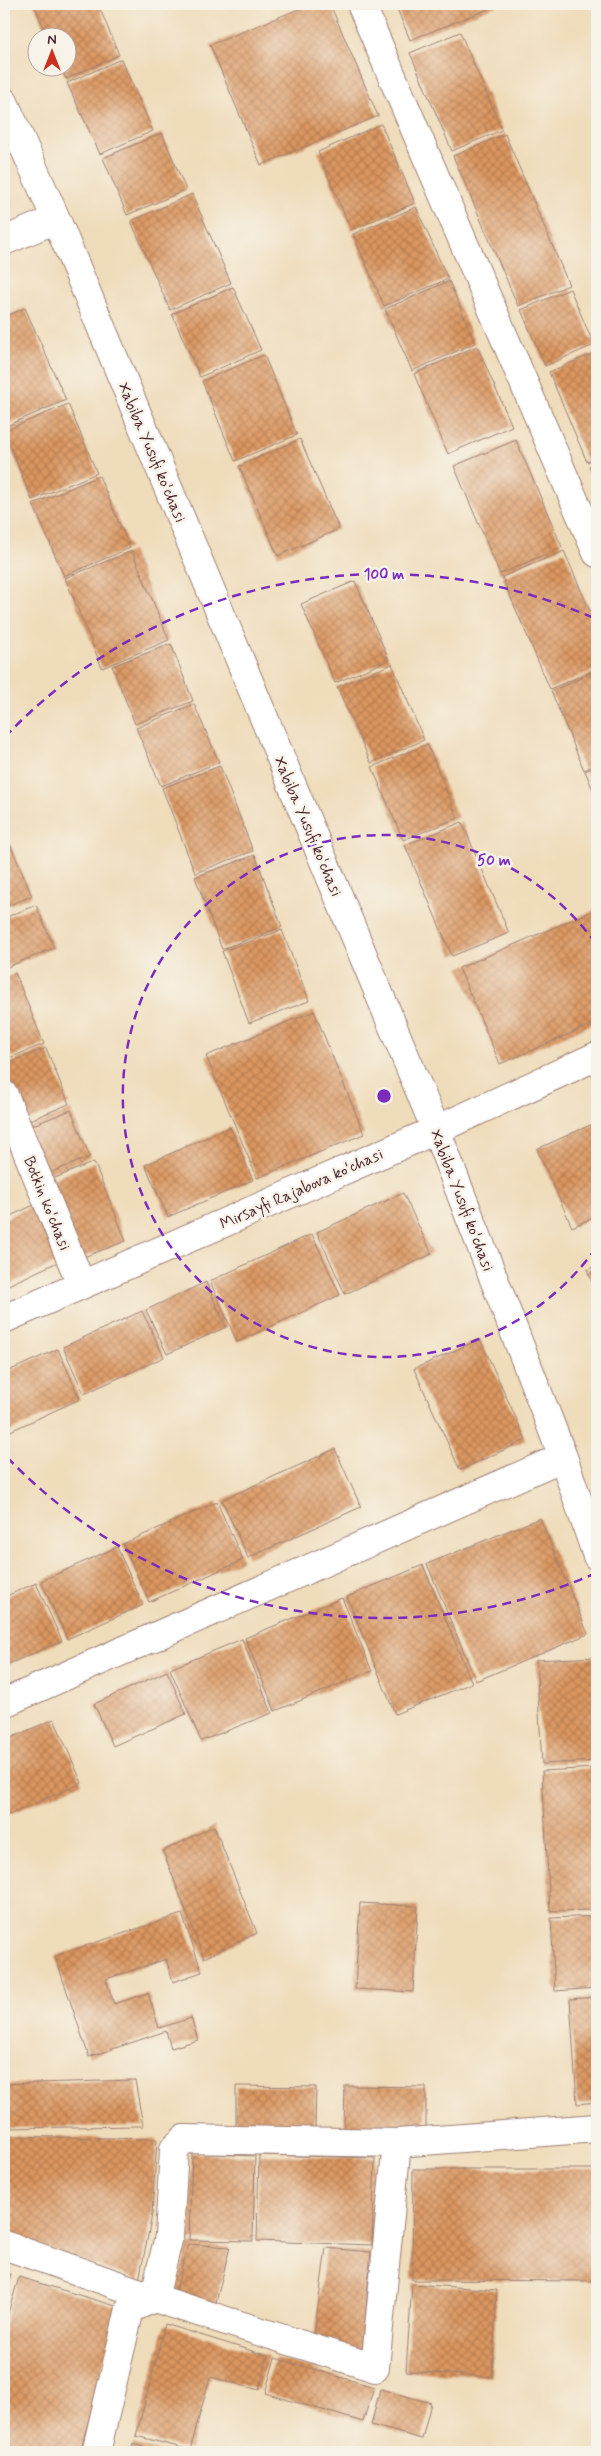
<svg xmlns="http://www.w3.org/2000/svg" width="601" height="2456" font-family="Mynerve,sans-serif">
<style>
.building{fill:url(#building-cross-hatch)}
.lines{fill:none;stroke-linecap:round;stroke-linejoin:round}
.minor-casing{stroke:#9c7e72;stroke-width:30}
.minor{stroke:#fff;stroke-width:28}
.ring{fill:none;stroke:#7b2cbf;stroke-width:2.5;stroke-dasharray:9 6}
.labels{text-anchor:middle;stroke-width:5;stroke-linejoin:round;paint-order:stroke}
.street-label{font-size:16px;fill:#4a1f2b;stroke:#f7f3e8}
.centre{fill:#7b2cbf;stroke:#f7f3e8;stroke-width:2.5}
.ring-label{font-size:15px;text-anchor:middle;font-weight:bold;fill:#7b2cbf;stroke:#f7f3e8;stroke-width:5;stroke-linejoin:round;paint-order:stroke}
</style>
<defs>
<pattern id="building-cross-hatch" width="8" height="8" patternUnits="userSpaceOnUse" patternTransform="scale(1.25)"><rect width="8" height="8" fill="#dc9761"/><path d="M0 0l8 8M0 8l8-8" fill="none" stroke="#b47b50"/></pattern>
</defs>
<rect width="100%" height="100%" fill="#f7f3e8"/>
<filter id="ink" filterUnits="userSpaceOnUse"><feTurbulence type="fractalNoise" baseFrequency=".02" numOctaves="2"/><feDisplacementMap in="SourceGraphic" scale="10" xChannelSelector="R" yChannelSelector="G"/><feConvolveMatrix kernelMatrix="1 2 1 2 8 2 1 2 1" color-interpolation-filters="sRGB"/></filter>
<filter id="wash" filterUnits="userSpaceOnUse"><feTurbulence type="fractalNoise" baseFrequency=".0096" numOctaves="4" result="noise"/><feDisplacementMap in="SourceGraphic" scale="20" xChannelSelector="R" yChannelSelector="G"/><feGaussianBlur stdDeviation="1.12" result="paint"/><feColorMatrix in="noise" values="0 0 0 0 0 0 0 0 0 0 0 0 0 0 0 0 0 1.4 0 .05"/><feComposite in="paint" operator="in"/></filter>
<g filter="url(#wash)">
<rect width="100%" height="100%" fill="#efdcba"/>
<g id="blocks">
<path class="building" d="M 34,4 L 98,4 L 119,55 L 66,79 L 61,68 L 68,68 L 68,38 L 48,38 Z
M 311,4 L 330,4 L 378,116 L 261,165 L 210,45 Z
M 395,4 L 501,4 L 410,40 Z
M 460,32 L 502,130 L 452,151 L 410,53 Z
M 121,59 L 153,131 L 100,154 L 67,83 Z
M 381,124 L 415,203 L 351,230 L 318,152 Z
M 162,133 L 186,190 L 127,215 L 103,158 Z
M 505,134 L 569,285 L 518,306 L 453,156 Z
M 192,194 L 231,283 L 170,310 L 131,221 Z
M 416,207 L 448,279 L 384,306 L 353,234 Z
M 449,281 L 475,343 L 412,371 L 385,309 Z
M 233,287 L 261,350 L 200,377 L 172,314 Z
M 570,289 L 594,345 L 545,366 L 521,310 Z
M 25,308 L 66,400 L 4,427 L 4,317 Z
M 477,346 L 512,426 L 448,454 L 414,374 Z
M 597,352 L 597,458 L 587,462 L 549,372 Z
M 264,355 L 297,435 L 235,461 L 202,381 Z
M 68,404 L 97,473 L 32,500 L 4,431 Z
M 300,439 L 339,529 L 278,556 L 239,466 Z
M 516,440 L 562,547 L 500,574 L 454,466 Z
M 597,462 L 597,485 L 589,466 Z
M 99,476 L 130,548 L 64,576 L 33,504 Z
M 132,551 L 169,640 L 102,668 L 65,578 Z
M 564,551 L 597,627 L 597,669 L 550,689 L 502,577 Z
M 355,581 L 389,660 L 335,683 L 301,604 Z
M 171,644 L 193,701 L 135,724 L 112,666 Z
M 392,664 L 424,740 L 371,763 L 337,687 Z
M 597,671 L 597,764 L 584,770 L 551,691 Z
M 194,704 L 219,762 L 161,786 L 136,728 Z
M 427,744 L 458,818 L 403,840 L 372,767 Z
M 220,766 L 253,851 L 195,873 L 162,788 Z
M 597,766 L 597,799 L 585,771 Z
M 462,822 L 509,933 L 452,956 L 405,845 Z
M 4,827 L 9,840 L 4,842 Z
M 10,844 L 32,896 L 4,907 L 4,846 Z
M 255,855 L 282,927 L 222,949 L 195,877 Z
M 36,905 L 54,948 L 5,968 L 4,918 Z
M 595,910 L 597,916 L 597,1022 L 500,1064 L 459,968 Z
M 282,930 L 309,1001 L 249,1023 L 222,951 Z
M 15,973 L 44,1044 L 4,1060 L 4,978 Z
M 314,1011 L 364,1134 L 257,1178 L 206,1056 Z
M 46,1048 L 69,1104 L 25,1122 L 4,1070 L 4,1065 Z
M 71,1110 L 90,1157 L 47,1174 L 28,1127 Z
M 597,1122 L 597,1216 L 572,1227 L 537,1149 Z
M 230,1127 L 253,1180 L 168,1217 L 145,1165 Z
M 4,1128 L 13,1148 L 4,1153 Z
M 94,1162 L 126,1241 L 81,1258 L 50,1180 Z
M 403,1193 L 432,1254 L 345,1294 L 317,1232 Z
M 36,1204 L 60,1261 L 4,1287 L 4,1219 Z
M 312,1234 L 340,1295 L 237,1342 L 210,1281 Z
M 597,1265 L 597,1292 L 587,1270 Z
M 206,1282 L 226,1327 L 167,1354 L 146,1310 Z
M 142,1311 L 164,1357 L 84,1394 L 63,1347 Z
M 480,1339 L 526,1440 L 460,1470 L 414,1369 Z
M 58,1349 L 80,1399 L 4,1434 L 4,1373 Z
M 335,1449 L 361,1507 L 248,1558 L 222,1500 Z
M 217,1502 L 243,1560 L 149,1602 L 123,1544 Z
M 540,1518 L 588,1634 L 476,1681 L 427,1564 Z
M 117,1547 L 143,1605 L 67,1639 L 41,1581 Z
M 423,1565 L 472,1683 L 395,1714 L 347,1597 Z
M 36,1583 L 62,1641 L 4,1666 L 4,1597 Z
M 342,1598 L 372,1671 L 275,1711 L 245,1638 Z
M 242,1639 L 272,1713 L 201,1741 L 170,1669 Z
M 597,1657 L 597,1761 L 542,1764 L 536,1660 Z
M 167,1671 L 186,1714 L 113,1746 L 94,1704 Z
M 54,1719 L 82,1783 L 6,1816 L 4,1810 L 4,1741 Z
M 597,1768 L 597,1910 L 550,1911 L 542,1771 Z
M 214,1826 L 257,1933 L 204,1958 L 163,1851 Z
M 360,1903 L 418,1906 L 413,1992 L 355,1989 Z
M 182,1914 L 202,1972 L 173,1982 L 166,1959 L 106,1979 L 114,2004 L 148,1993 L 159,2028 L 191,2018 L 198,2040 L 171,2048 L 166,2031 L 89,2057 L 55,1956 Z
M 597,1916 L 597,1988 L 555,1991 L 551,1918 Z
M 597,1997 L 597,2102 L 577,2104 L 570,1999 Z
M 135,2080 L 143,2126 L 4,2128 L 4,2084 Z
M 236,2086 L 316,2087 L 315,2129 L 236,2128 Z
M 345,2086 L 426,2087 L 426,2130 L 344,2129 Z
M 4,2136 L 157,2139 L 152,2215 L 139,2280 L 4,2234 Z
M 192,2153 L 255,2156 L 253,2241 L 189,2240 Z
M 259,2155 L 375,2158 L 372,2245 L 257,2241 Z
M 413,2169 L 597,2169 L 597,2281 L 412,2280 Z
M 188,2244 L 230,2247 L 214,2310 L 174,2298 Z
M 326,2248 L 371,2252 L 362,2356 L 313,2342 Z
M 4,2272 L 11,2274 L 4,2299 Z
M 19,2277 L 119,2307 L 80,2452 L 4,2451 L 4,2327 Z
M 412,2284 L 497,2290 L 492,2377 L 406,2371 Z
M 165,2324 L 268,2356 L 259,2390 L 210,2377 L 190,2450 L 136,2436 Z
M 275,2358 L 374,2387 L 363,2422 L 265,2393 Z
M 380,2389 L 431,2403 L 422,2439 L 371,2425 Z
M 133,2444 L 160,2452 L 131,2452 Z"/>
</g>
</g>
<g filter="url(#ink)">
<use href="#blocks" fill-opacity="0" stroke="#9c7e72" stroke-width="1"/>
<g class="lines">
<defs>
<path id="minor" d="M 361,4 L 597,553
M 4,102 L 56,219 L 436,1130 L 563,1457 L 597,1556
M 4,241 L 56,219
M 4,1095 L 81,1284
M 4,1319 L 436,1130 L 597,1056
M 4,1703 L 563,1457
M 4,2245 L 154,2298 L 375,2368 L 397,2143 L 597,2128
M 96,2452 L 130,2309 L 154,2298 L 169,2236 L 174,2149 L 184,2139 L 397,2143"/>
</defs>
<use href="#minor" class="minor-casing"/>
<use href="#minor" class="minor"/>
</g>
</g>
<g class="ring">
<path d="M596 1248A261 261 0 1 1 596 944"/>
<path d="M596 1573A522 522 0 0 1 5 1455M5 737A522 522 0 0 1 596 619"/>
</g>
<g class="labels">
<g class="street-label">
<text transform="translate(153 452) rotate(67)" y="6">Xabiba Yusufi ko'chasi</text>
<text transform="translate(309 826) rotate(67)" y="6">Xabiba Yusufi ko'chasi</text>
<text transform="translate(301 1188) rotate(-24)" y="6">Mirsayfi Rajabova ko'chasi</text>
<text transform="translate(463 1200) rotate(69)" y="6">Xabiba Yusufi ko'chasi</text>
<text transform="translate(48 1203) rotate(68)" y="6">Botkin ko'chasi</text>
</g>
</g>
<circle cx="384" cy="1096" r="8" class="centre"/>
<g class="ring-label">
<text x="384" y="579">100 m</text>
<text x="494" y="865">50 m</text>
</g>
<rect width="601" height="2456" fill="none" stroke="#f7f3e8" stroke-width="20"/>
<g transform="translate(52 52)"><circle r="24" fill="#f7f3e8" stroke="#b29e9c"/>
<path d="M0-4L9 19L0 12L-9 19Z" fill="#c8321e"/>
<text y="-8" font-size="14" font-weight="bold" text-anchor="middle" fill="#4a1f2b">N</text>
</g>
</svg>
